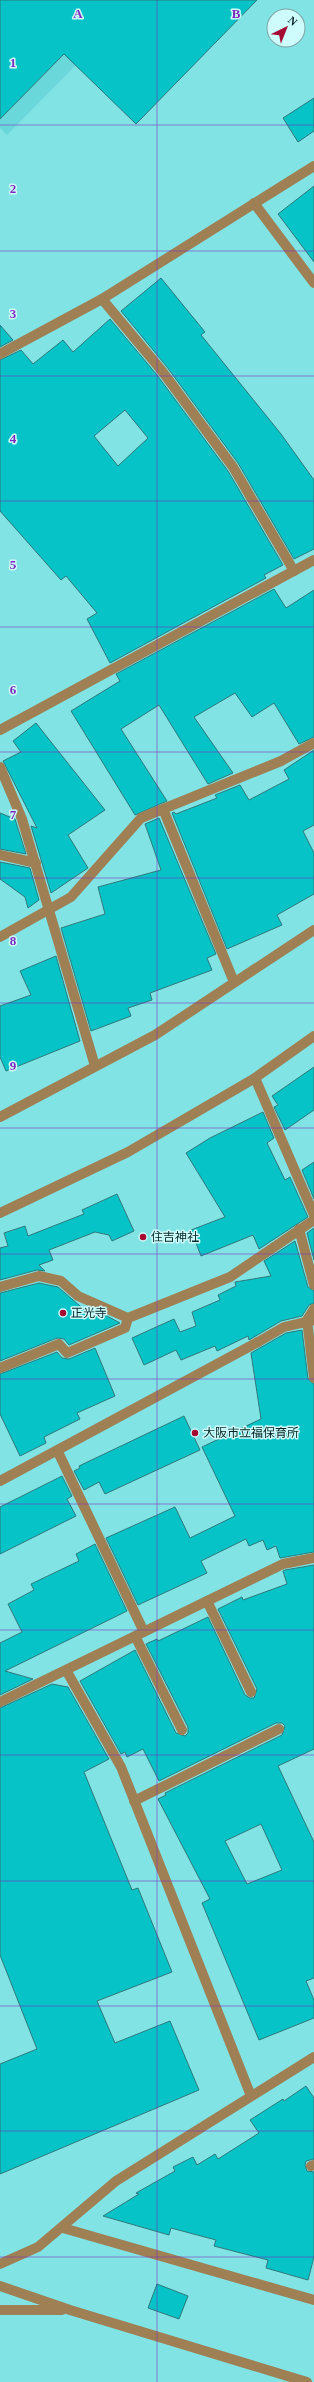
<svg xmlns="http://www.w3.org/2000/svg" width="314" height="2382" font-family="'Times New Roman','Noto Sans JP',serif">
<style>
.built{fill:#6ad8da}
.building{fill:#05c3c6;stroke:#2d7a7b;fill-rule:evenodd}
.lines{fill:none;stroke-linecap:round;stroke-linejoin:round}
.service{stroke:#9e8054;stroke-width:10}
.minor{stroke:#9e8054;stroke-width:10}
.grid{fill:none;stroke:#7b2cbf;stroke-width:1;stroke-opacity:0.55}
.poi-dot{fill:#a50a33;stroke:#cefbfb;stroke-width:1.5}
.labels{text-anchor:middle;stroke-width:3;stroke-linejoin:round;paint-order:stroke}
.poi-label{font-size:12px;fill:#032424;stroke:#cefbfb;text-anchor:start}
.grid-label{font-size:13px;text-anchor:middle;font-weight:bold;fill:#7b2cbf;stroke:#cefbfb;stroke-width:3;stroke-linejoin:round;paint-order:stroke}
</style>
<rect width="100%" height="100%" fill="#82e3e5"/>
<path class="built" d="M 0,0 L 140,0 L 7,135 L 0,128 Z"/>
<path class="building" d="M 0,0 L 257,0 L 136,124 L 64,54 L 0,119 Z
M 314,98 L 314,131 L 298,142 L 283,118 Z
M 314,186 L 314,262 L 278,214 Z
M 161,278 L 205,332 L 201,335 L 281,434 L 314,480 L 314,549 L 294,559 L 238,463 L 167,367 L 121,311 Z
M 110,319 L 157,375 L 228,471 L 283,565 L 264,575 L 266,578 L 110,663 L 87,619 L 97,613 L 66,576 L 61,580 L 0,511 L 0,360 L 21,350 L 33,364 L 63,340 L 73,352 ZM 125,410 L 148,438 L 118,466 L 94,436 Z
M 0,325 L 13,340 L 0,347 Z
M 274,589 L 286,608 L 314,590 L 314,737 L 299,744 L 274,703 L 252,717 L 235,693 L 194,717 L 233,773 L 208,784 L 159,705 L 121,729 L 167,801 L 135,815 L 71,711 L 120,681 L 116,674 Z
M 36,723 L 105,810 L 68,835 L 88,868 L 51,893 L 31,826 L 37,828 L 3,761 L 21,752 L 13,741 Z
M 314,750 L 314,825 L 303,831 L 314,853 L 314,894 L 277,915 L 282,925 L 227,949 L 172,813 L 174,812 L 176,814 L 217,798 L 215,795 L 240,785 L 249,800 L 289,779 L 284,770 Z
M 0,813 L 15,819 L 26,854 L 0,849 Z
M 159,818 L 216,954 L 207,958 L 212,970 L 150,993 L 152,1000 L 128,1008 L 131,1016 L 91,1031 L 61,928 L 105,914 L 98,887 L 161,870 L 145,824 Z
M 0,862 L 30,868 L 39,900 L 28,908 L 25,897 L 0,879 Z
M 56,956 L 80,1041 L 6,1071 L 0,1057 L 0,1006 L 31,995 L 20,971 Z
M 314,1067 L 314,1110 L 285,1130 L 274,1107 L 278,1105 L 272,1096 Z
M 263,1112 L 274,1138 L 267,1143 L 285,1180 L 290,1177 L 308,1217 L 259,1249 L 253,1235 L 201,1256 L 191,1230 L 225,1217 L 186,1153 L 210,1138 Z
M 314,1162 L 314,1199 L 302,1170 Z
M 117,1194 L 134,1231 L 112,1241 L 109,1235 L 95,1232 L 49,1250 L 53,1260 L 39,1265 L 45,1271 L 37,1270 L 0,1280 L 0,1248 L 8,1246 L 4,1233 L 25,1226 L 28,1236 L 84,1214 L 82,1210 Z
M 314,1228 L 314,1260 L 307,1233 Z
M 295,1241 L 308,1287 L 314,1291 L 314,1303 L 309,1305 L 302,1316 L 281,1321 L 249,1340 L 248,1336 L 217,1351 L 215,1346 L 181,1360 L 176,1350 L 144,1365 L 132,1338 L 174,1319 L 180,1332 L 196,1326 L 192,1312 L 220,1300 L 218,1295 L 236,1286 L 235,1282 L 271,1276 L 264,1261 Z
M 39,1283 L 58,1287 L 87,1312 L 107,1316 L 120,1323 L 69,1345 L 64,1339 L 57,1338 L 0,1361 L 0,1293 Z
M 302,1330 L 308,1379 L 314,1384 L 314,1552 L 280,1558 L 276,1546 L 267,1550 L 263,1540 L 249,1546 L 246,1539 L 201,1561 L 207,1573 L 138,1605 L 106,1538 L 175,1507 L 190,1538 L 235,1516 L 202,1447 L 261,1419 L 251,1353 L 286,1333 Z
M 95,1348 L 115,1396 L 77,1413 L 80,1419 L 44,1437 L 46,1443 L 20,1456 L 0,1414 L 0,1374 L 57,1352 L 62,1358 L 69,1359 Z
M 184,1416 L 200,1450 L 105,1494 L 99,1482 L 84,1490 L 74,1471 L 80,1468 L 79,1466 Z
M 62,1476 L 72,1496 L 67,1499 L 76,1516 L 0,1554 L 0,1507 Z
M 95,1544 L 127,1611 L 5,1671 L 33,1679 L 0,1695 L 0,1643 L 22,1632 L 8,1604 L 34,1590 L 31,1584 L 79,1561 L 76,1554 Z
M 314,1565 L 314,1749 L 278,1766 L 314,1842 L 314,1978 L 306,1981 L 314,2000 L 314,2018 L 259,2040 L 202,1903 L 210,1899 L 158,1799 L 166,1795 L 165,1793 L 282,1735 L 285,1726 L 282,1723 L 276,1723 L 159,1781 L 143,1749 L 127,1757 L 125,1752 L 121,1754 L 80,1681 L 135,1650 L 176,1733 L 185,1736 L 188,1733 L 188,1727 L 146,1644 L 157,1639 L 158,1641 L 208,1617 L 245,1695 L 250,1698 L 254,1698 L 257,1689 L 218,1609 L 242,1597 L 243,1600 L 287,1584 L 283,1571 L 285,1570 ZM 261,1824 L 282,1870 L 247,1884 L 225,1841 Z
M 52,1684 L 68,1687 L 109,1759 L 84,1772 L 132,1890 L 138,1888 L 172,1972 L 97,2001 L 115,2043 L 170,2021 L 199,2090 L 0,2174 L 0,2064 L 37,2049 L 0,1955 L 0,1708 Z
M 306,2086 L 314,2098 L 314,2159 L 306,2161 L 305,2165 L 307,2171 L 314,2172 L 314,2257 L 308,2280 L 266,2268 L 268,2260 L 214,2246 L 216,2240 L 171,2228 L 169,2235 L 103,2216 L 139,2194 L 136,2193 L 175,2171 L 173,2167 L 193,2157 L 197,2165 L 215,2154 L 218,2159 L 259,2133 L 250,2120 L 283,2099 L 284,2101 Z
M 157,2284 L 188,2296 L 179,2319 L 148,2308 Z"/>
<g class="lines">
<path class="service" d="M 254,203 L 314,283
M 102,299 L 162,371 L 233,467 L 294,571
M 0,767 L 22,819 L 95,1066
M 0,855 L 36,863
M 255,1078 L 314,1215
M 299,1229 L 314,1285
M 0,1287 L 39,1276 L 61,1281 L 78,1296 L 128,1318
M 307,1320 L 314,1309
M 258,1342 L 284,1327 L 314,1320
M 0,1368 L 59,1344 L 67,1353 L 125,1328 L 128,1318 L 230,1277 L 314,1220
M 207,1601 L 251,1692
M 134,1801 L 279,1729
M 311,2166 L 314,2165
M 0,2286 L 70,2310 L 307,2382
M 0,2310 L 62,2310"/>
<path class="minor" d="M 0,354 L 102,299 L 314,166
M 0,730 L 314,560
M 163,809 L 234,982
M 0,937 L 71,897 L 141,818 L 281,761 L 314,743
M 0,1117 L 155,1035 L 314,930
M 0,1213 L 128,1152 L 255,1078 L 314,1036
M 307,1320 L 314,1378
M 58,1452 L 144,1632
M 0,1481 L 258,1342
M 135,1636 L 182,1730
M 66,1670 L 121,1767 L 251,2096
M 0,1702 L 283,1564 L 314,1558
M 63,2228 L 314,2300
M 0,2264 L 38,2247 L 116,2181 L 314,2057"/>
</g>
<path class="grid" d="M 157,0 L 157,2382M 0,125 L 314,125M 0,251 L 314,251M 0,376 L 314,376M 0,501 L 314,501M 0,627 L 314,627M 0,752 L 314,752M 0,878 L 314,878M 0,1003 L 314,1003M 0,1128 L 314,1128M 0,1254 L 314,1254M 0,1379 L 314,1379M 0,1504 L 314,1504M 0,1630 L 314,1630M 0,1755 L 314,1755M 0,1881 L 314,1881M 0,2006 L 314,2006M 0,2131 L 314,2131M 0,2257 L 314,2257"/>
<g class="poi-dot">
<circle cx="143" cy="1237" r="4"/>
<circle cx="63" cy="1313" r="4"/>
<circle cx="195" cy="1433" r="4"/>
</g>
<g class="labels">
<g class="poi-label">
<text x="151" y="1241">住吉神社</text>
<text x="71" y="1317">正光寺</text>
<text x="203" y="1437">大阪市立福保育所</text>
</g>
</g>
<g class="grid-label">
<text x="78" y="18">A</text>
<text x="236" y="18">B</text>
<text x="13" y="67">1</text>
<text x="13" y="193">2</text>
<text x="13" y="318">3</text>
<text x="13" y="443">4</text>
<text x="13" y="569">5</text>
<text x="13" y="694">6</text>
<text x="13" y="819">7</text>
<text x="13" y="945">8</text>
<text x="13" y="1070">9</text>
</g>
<g transform="translate(286 28) rotate(43)"><circle r="19" fill="#cefbfb" stroke="#7da5a5"/>
<path d="M0-3L7 15L0 10L-7 15Z" fill="#a50a33"/>
<text y="-6" font-size="11" font-weight="bold" text-anchor="middle" fill="#032424">N</text>
</g>
</svg>
